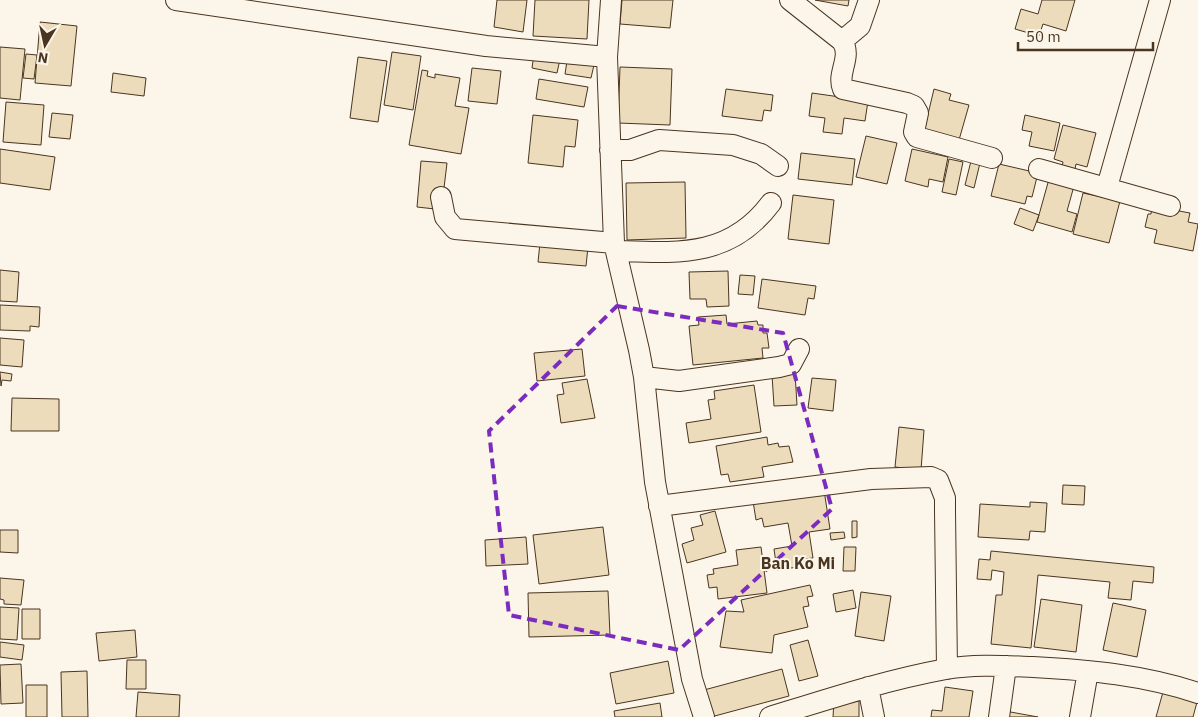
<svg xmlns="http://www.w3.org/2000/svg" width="1198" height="717" font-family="'IBM Plex Sans',sans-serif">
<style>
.building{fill:#ecdcbc;stroke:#4a3520}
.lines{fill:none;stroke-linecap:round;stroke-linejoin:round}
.minor-casing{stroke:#4a3520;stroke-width:22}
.minor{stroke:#fbf6e9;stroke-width:20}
.marked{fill:none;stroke:#7b2cbf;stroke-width:4;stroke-dasharray:10 6;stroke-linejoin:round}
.labels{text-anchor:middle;stroke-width:4;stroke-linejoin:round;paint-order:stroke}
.quarter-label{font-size:16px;font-weight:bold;fill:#4a3520;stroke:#fbf6e9}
</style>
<rect width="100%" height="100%" fill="#fbf6e9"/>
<path class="building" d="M 497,0 L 527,0 L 523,32 L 494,27 Z
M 535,0 L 589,0 L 587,39 L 533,36 Z
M 622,0 L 673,0 L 670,28 L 620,24 Z
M 815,0 L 849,0 L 848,6 Z
M 1042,0 L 1075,0 L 1066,31 L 1043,24 L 1039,36 L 1015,29 L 1021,9 L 1038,14 Z
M 40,22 L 77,26 L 71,86 L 35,83 Z
M 0,47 L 25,49 L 20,100 L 0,98 Z
M 392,52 L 421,56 L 413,110 L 384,105 Z
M 26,54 L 37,55 L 34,79 L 23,78 Z
M 534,54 L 560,59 L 557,73 L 532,68 Z
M 358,57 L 387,61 L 378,122 L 350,118 Z
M 567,61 L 594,65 L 591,78 L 565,74 Z
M 620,67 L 672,69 L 670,125 L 618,123 Z
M 472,68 L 501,71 L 497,104 L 468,101 Z
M 422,70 L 428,71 L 427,76 L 435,78 L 435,74 L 460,78 L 455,106 L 469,108 L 461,154 L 409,145 Z
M 113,73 L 146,78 L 144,96 L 111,92 Z
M 539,79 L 588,87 L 584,107 L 536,99 Z
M 726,89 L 773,95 L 771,111 L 764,110 L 762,121 L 722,116 Z
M 934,89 L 951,94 L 949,100 L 969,105 L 959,140 L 924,131 Z
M 812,93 L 868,101 L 865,121 L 844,118 L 842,134 L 823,132 L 825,118 L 809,116 Z
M 6,102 L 44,105 L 41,145 L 3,142 Z
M 52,113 L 73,115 L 70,139 L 49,137 Z
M 533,115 L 578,120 L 575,147 L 565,146 L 563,167 L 528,163 Z
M 1025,115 L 1060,123 L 1054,151 L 1029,146 L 1032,132 L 1022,130 Z
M 1063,125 L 1096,133 L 1087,167 L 1076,164 L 1074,174 L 1061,171 L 1063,162 L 1054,159 Z
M 866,136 L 897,143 L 887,184 L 856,177 Z
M 0,149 L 55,157 L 50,190 L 0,183 Z
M 912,149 L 948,157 L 943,182 L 929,179 L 928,187 L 905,181 Z
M 801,153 L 855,159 L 852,185 L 798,179 Z
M 949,159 L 963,162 L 956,195 L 942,192 Z
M 421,161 L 447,163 L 444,188 L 437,188 L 435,209 L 417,207 Z
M 971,161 L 980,163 L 974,188 L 965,185 Z
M 999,164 L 1038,173 L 1032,197 L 1027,196 L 1025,204 L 991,196 Z
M 1049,179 L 1074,186 L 1067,211 L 1077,214 L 1072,232 L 1037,222 Z
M 685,182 L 686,238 L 627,240 L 626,183 Z
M 1083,193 L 1120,201 L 1109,243 L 1073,234 Z
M 793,195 L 834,200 L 829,244 L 788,239 Z
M 1152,206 L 1190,213 L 1188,222 L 1198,224 L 1193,251 L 1154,243 L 1157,230 L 1145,227 L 1148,214 L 1151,214 Z
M 1020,208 L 1039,215 L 1033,231 L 1014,224 Z
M 540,243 L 588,247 L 586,266 L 538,262 Z
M 0,270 L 19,272 L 17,302 L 0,301 Z
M 728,271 L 729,306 L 707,307 L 706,299 L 690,299 L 689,272 Z
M 740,275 L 755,276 L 753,295 L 738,294 Z
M 762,279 L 816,286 L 814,299 L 808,298 L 805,315 L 758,308 Z
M 0,305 L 40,307 L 39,327 L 30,326 L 30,331 L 0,330 Z
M 726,315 L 727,324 L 757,321 L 758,325 L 763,325 L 763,333 L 767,333 L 769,348 L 762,348 L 763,358 L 693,365 L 689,326 L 699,325 L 698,317 Z
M 0,338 L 24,340 L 22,367 L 0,365 Z
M 582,349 L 585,376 L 537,381 L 534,353 Z
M 0,372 L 12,374 L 11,381 L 2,380 L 1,386 Z
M 795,373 L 797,405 L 774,406 L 772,375 Z
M 812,378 L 836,380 L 833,411 L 808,408 Z
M 587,379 L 595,418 L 561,423 L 557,395 L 564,394 L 562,383 Z
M 754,385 L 761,432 L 689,443 L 686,423 L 711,419 L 708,400 L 715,399 L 714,391 Z
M 12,398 L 59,399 L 59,431 L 11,431 Z
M 899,427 L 924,430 L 921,470 L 895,467 Z
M 767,437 L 768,445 L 778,443 L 779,447 L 789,446 L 793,462 L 762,467 L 764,477 L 730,482 L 728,474 L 721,475 L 716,446 Z
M 1063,485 L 1085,486 L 1084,505 L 1062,504 Z
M 824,490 L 830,529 L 809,532 L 813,558 L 804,559 L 805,566 L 777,570 L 774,549 L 792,546 L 788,523 L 764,527 L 762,518 L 756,520 L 753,501 Z
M 1030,502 L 1047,503 L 1045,532 L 1030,531 L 1029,540 L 978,537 L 980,504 L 1030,507 Z
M 715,511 L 726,552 L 687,563 L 682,544 L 694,540 L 691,528 L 703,525 L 700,515 Z
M 852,521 L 857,521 L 857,537 L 852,538 Z
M 603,527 L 609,575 L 539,584 L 533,535 Z
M 0,530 L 18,530 L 18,553 L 0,552 Z
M 844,532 L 845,538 L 831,540 L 830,533 Z
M 526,537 L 528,564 L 486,566 L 485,540 Z
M 761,547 L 767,593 L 718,599 L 717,587 L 709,588 L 707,575 L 714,574 L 713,569 L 738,565 L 736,550 Z
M 844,547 L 856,547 L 855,571 L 843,571 Z
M 991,551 L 1154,567 L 1153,583 L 1133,581 L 1131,600 L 1108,598 L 1110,582 L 1038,575 L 1031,648 L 991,644 L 996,595 L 1002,595 L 1004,572 L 992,570 L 991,580 L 977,579 L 979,559 L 990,560 Z
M 0,578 L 24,580 L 21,605 L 4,604 L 4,600 L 0,599 Z
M 810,585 L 813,596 L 807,597 L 809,606 L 803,607 L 808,627 L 774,635 L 772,653 L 720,647 L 726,611 L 744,612 L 741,600 Z
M 853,590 L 856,608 L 836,612 L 833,594 Z
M 608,591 L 610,635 L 529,637 L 528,593 Z
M 861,592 L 891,596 L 884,641 L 855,636 Z
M 1041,599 L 1082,605 L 1076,652 L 1034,647 Z
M 1113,603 L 1146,610 L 1137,657 L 1103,650 Z
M 0,607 L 19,608 L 17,640 L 0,639 Z
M 22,609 L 40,609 L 40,639 L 22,639 Z
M 135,630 L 137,657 L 99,661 L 96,633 Z
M 808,640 L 818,676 L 799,681 L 790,645 Z
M 0,642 L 24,645 L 22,660 L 0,657 Z
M 127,660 L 146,660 L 146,689 L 126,689 Z
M 668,661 L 674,693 L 616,704 L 610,673 Z
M 21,664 L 23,703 L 1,704 L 0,665 Z
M 782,669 L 789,696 L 711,717 L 704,690 Z
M 87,671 L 88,717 L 62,717 L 61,672 Z
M 26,685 L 47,685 L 47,717 L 26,717 Z
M 945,687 L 973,691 L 969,717 L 931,717 L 932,710 L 942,711 Z
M 138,692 L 180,695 L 179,717 L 136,717 Z
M 1163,692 L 1197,702 L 1193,717 L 1156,717 Z
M 834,700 L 859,700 L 859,717 L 833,717 Z
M 660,703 L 662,717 L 615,717 L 614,711 Z
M 1005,711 L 1038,717 L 1004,717 Z"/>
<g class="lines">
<defs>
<path id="minor" d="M 176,0 L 486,46 L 607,57
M 611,0 L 607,57 L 614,243 L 639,350 L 644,377 L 655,482 L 692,679 L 704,717
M 790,0 L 842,41
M 869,0 L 860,26 L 842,41 C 853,57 836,73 843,89 L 907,103 L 914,106 L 918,113 L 914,132 L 917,137 L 992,158
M 610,150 L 630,150 L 659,140 L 733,145 L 761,154 L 778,166
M 1039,169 L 1170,206
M 1107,187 L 1160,0
M 441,197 L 445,217 L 455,229 L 614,243
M 616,251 C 678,253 730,258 771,203
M 644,377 L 679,381 L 779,367 L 791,364 L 799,349
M 659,506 L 871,479 L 931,477 L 938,480 L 945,498 L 945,511 L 947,669
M 868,687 L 874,717
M 770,717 C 828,699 886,680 946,669 C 975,664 1005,666 1033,667 C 1090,670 1144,675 1198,693
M 999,717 L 1006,666
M 1080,717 L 1088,671"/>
</defs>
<use href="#minor" class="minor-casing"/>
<use href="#minor" class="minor"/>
</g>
<path class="marked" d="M 617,306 L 783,333 L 832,509 L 679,650 L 509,615 L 489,431 Z"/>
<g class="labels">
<g class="quarter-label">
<text x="798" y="569">Ban Ko Mi</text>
</g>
</g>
<g transform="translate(45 45) rotate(189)" stroke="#fbf6e9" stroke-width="4" paint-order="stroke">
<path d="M0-4L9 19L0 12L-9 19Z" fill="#4a3520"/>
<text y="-8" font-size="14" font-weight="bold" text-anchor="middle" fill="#4a3520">N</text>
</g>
<path d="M1018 42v8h135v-8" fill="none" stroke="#4a3520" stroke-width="2.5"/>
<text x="1026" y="42" font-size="15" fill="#4a3520" stroke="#fbf6e9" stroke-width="4" paint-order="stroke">50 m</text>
</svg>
